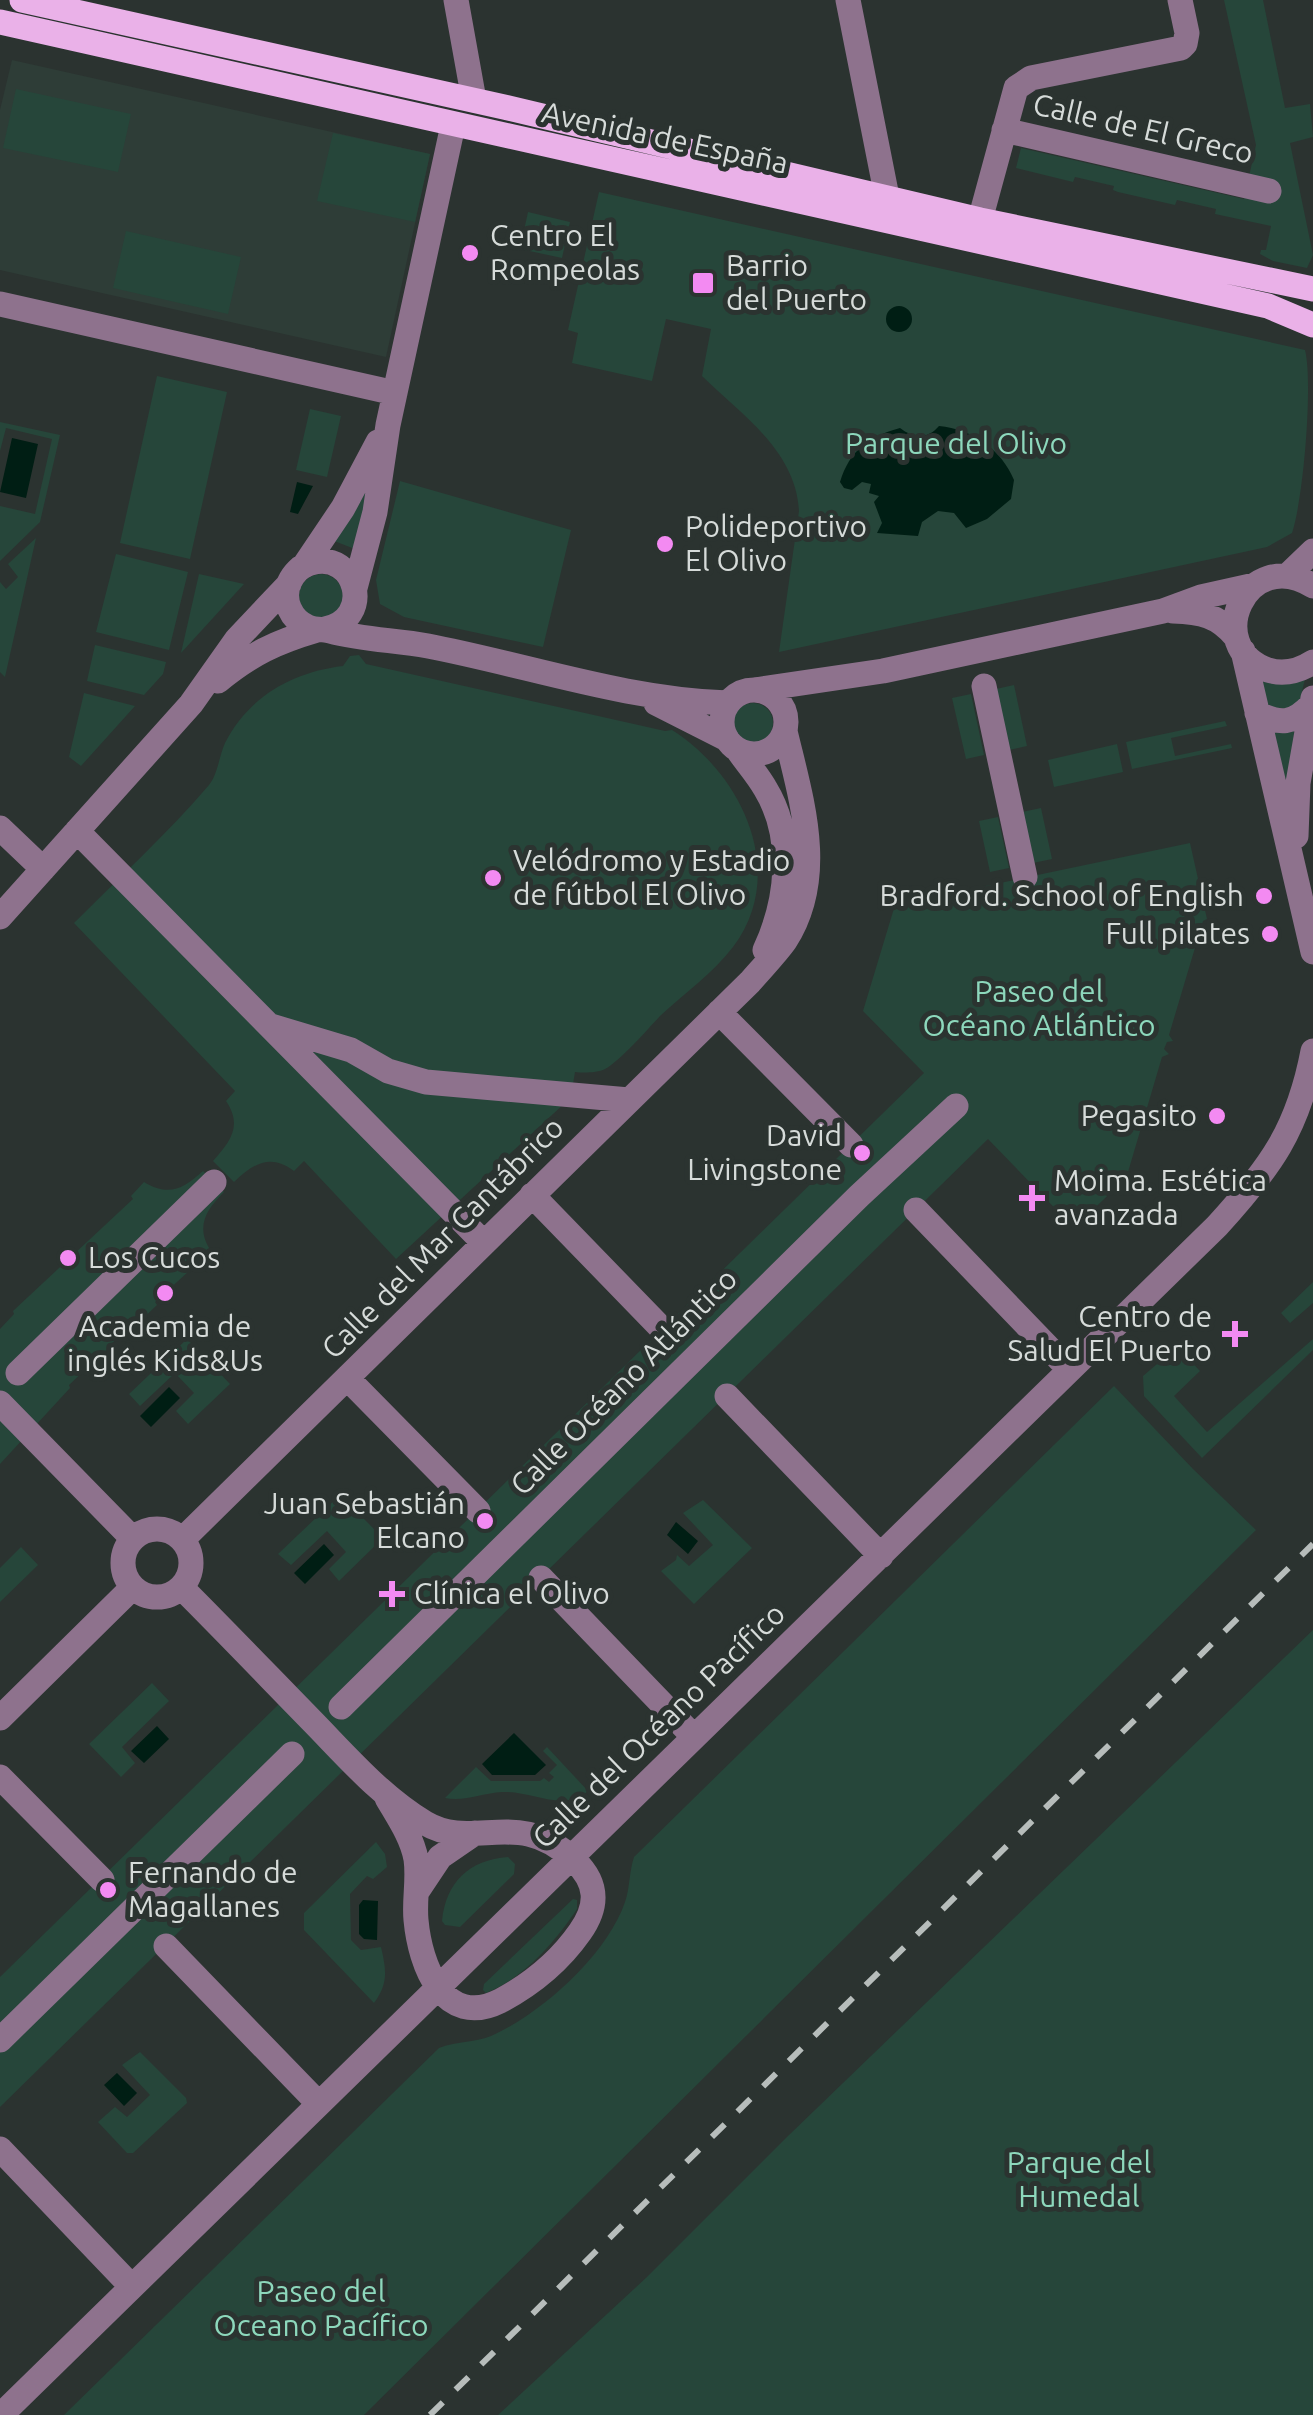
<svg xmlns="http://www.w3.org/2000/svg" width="1313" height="2415" font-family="Ubuntu,sans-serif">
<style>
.built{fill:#2e3d37}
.green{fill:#26463a}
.water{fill:#001e14}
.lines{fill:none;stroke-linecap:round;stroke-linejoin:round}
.minor{stroke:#8e728d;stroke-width:25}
.major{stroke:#eab1e8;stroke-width:25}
.rail{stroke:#b7bdbb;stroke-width:6;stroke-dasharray:18 18;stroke-linecap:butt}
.poi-dot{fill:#f38af2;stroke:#2b3330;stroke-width:4}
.labels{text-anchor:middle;stroke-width:10;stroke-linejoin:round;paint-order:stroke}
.street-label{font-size:30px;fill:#d6dbd9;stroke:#2b3330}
.poi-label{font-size:30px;fill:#d6dbd9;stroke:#2b3330;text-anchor:start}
.park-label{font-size:30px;fill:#8dd8bc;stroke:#2b3330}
</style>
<rect width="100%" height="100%" fill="#2b3330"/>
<path class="built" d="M 12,60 L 430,154 L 386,357 L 0,270 L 0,110 Z"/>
<path class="green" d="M 1224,0 L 1263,0 L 1285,108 L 1310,104 L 1313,137 L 1290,143 L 1313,255 L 1307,268 L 1273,261 L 1260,254 L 1261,250 L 1266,250 L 1271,226 L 1215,214 L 1216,209 L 1177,200 L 1175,205 L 1118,192 L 1113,190 L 1114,186 L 1075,177 L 1073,182 L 1016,168 L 1021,148 L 1244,199 L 1256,145 Z
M 16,89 L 131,114 L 118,172 L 3,148 Z
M 333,133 L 430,154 L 415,222 L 317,201 Z
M 599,192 L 1305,350 C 1313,381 1304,497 1292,533 L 1267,547 L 779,652 L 799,511 C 796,451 742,415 702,376 L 711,329 L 666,319 L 652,381 L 572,363 L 578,333 L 568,330 Z
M 528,212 L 570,222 L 562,258 L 520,249 Z
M 126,231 L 241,257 L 228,314 L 113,288 Z
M 157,376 L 227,392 L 190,559 L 120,543 Z
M 310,409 L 341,416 L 327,477 L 296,470 Z
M 0,422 L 60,435 L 40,522 L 0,561 L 0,506 L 35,514 L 52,439 L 6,428 L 0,451 Z
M 370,472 L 360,551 L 329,539 Z
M 400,481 L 571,530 L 543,647 L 404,617 L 380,604 L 376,580 Z
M 36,538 L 5,677 L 0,672 L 0,582 L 6,589 L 18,577 L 8,564 Z
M 116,554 L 188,572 L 169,650 L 96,632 Z
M 199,574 L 244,584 L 181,653 Z
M299 596a22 22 0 1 1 44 0a22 22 0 1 1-44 0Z
M 95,645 L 166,662 L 163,674 L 144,695 L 87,681 Z
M 359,655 L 366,664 L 665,731 L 672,730 C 742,774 789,873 733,947 C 713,973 684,994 660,1016 C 648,1029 619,1062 605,1069 C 597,1073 583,1073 575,1072 L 570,1102 L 566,1102 L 396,1259 L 304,1161 L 294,1171 C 270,1153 253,1164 234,1182 L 213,1161 C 230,1142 243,1126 226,1101 L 235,1091 L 74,923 C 119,878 167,834 209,785 C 218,774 219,756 225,743 C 249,696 293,672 343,666 L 350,656 Z
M 1259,679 L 1305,679 L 1299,704 L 1292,712 L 1264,705 Z
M 1014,685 L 1027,746 L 1009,750 L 996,689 Z
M 84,693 L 135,706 L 81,766 L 69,757 Z
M 971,694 L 984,755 L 966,759 L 952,698 Z
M733 723a20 20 0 1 1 40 0a20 20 0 1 1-40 0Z
M 1225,721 L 1227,726 L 1171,738 L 1175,756 L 1231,744 L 1232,748 L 1132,769 L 1126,742 Z
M 1295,726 L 1287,784 L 1270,731 Z
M 1117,744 L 1123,772 L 1054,787 L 1048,760 Z
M 1041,808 L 1052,859 L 1033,863 L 1022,812 Z
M 998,817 L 1009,868 L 990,872 L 979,821 Z
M 1190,843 L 1207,919 L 1203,921 L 1169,1035 L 1173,1041 L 1167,1042 L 1164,1049 L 1169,1054 L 1162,1057 L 1128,1172 L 1130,1174 L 1074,1228 L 988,1139 L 0,2107 L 0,1977 L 924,1073 L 863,1011 L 895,905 Z
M 203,1171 L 224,1192 C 206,1210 195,1227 211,1251 L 155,1302 L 157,1305 L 132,1329 L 129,1327 L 112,1343 L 114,1346 L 88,1370 L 86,1369 L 69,1385 L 70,1388 L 0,1464 L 0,1329 L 14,1314 L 13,1311 L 133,1199 L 131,1196 L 144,1182 C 169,1197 183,1189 203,1171 Z
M 1313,1282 L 1313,1303 L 1290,1323 L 1281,1313 Z
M 187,1339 L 230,1384 L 188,1424 L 176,1411 L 194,1393 L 175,1373 L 140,1406 L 129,1394 Z
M 1313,1339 L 1313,1350 L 1202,1458 L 1144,1396 L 1143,1376 L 1177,1347 L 1200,1371 L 1174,1396 L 1207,1432 Z
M 1114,1386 L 1193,1469 L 1256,1530 L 364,2415 L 64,2415 L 439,2048 C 456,2041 474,2043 491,2036 C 541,2014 607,1955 625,1902 C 630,1888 629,1872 634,1857 Z
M 340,1495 L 383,1538 L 339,1581 L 329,1569 L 346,1552 L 327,1531 L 291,1565 L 278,1554 Z
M 703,1500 L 752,1548 L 694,1604 L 661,1571 L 676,1560 L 677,1555 L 689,1566 L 713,1545 L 683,1513 Z
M 21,1547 L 38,1565 L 0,1602 L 0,1568 Z
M 1313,1630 L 1313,2415 L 498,2415 L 647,2277 L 788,2136 Z
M 152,1683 L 169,1701 L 122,1747 L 135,1763 L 121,1777 L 89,1744 Z
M 547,1747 L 588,1791 C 564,1813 531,1790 502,1792 C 483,1793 464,1802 445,1798 L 476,1767 L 491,1781 L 540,1781 L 544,1778 L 549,1782 L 554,1777 L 549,1773 L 557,1765 L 543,1751 Z
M 376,1842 L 385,1854 L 387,1867 L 373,1879 L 367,1876 L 350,1894 L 351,1940 L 361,1950 L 381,1947 C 386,1969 389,1983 374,2003 L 304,1930 L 304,1913 Z
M 508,1857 L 515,1864 L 514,1874 L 460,1927 L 445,1925 L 442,1921 C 446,1882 469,1860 508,1857 Z
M 573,1899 L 577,1900 L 577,1909 C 555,1942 524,1978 486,1993 L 483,1990 L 484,1984 Z
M 140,2052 L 186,2098 L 187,2103 L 133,2153 L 127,2153 L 98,2122 L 115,2107 L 127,2117 L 150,2095 L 122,2065 Z"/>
<path class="water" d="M886 319a13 13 0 1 1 26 0a13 13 0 1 1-26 0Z
M 939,426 C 972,429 1002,450 1014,480 L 1011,499 L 987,519 L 966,528 L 954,513 L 938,511 L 922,522 L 918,536 L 877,533 L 882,523 L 874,502 L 879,496 L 869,493 L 871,484 L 862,482 L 852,490 L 844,488 L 840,482 C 850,450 868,437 900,428 C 914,439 928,439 939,426 Z
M 12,438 L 38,444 L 26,498 L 0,492 Z
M 297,482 L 313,486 L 298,514 L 290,512 Z
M 169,1387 L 180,1398 L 151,1427 L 140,1416 Z
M 676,1522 L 698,1541 L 688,1554 L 667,1535 Z
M 324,1544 L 334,1555 L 305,1584 L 294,1573 Z
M 157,1726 L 169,1739 L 144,1763 L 131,1751 Z
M 514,1733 L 546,1765 L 535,1775 L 492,1775 L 482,1764 Z
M 363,1900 L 378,1901 L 377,1940 L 364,1939 L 359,1934 L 359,1905 Z
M 117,2073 L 137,2093 L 124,2106 L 104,2085 Z"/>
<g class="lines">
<path class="minor" d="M 456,0 L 474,100
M 848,0 L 887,197
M 1004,130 L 1269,191
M 980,220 L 1016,88 L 1031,78 L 1181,48 L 1185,44 L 1187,33 L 1180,0
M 0,304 L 395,393
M 304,566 L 343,508 L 378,442
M 1287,576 L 1313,551
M 1313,586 C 1246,544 1201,647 1268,670 C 1284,675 1299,671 1313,662
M 355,588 L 375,512 L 388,425 L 453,125
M 1173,611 C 1201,612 1218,615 1236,637
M 325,629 C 375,619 357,550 311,563 C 301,565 293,574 289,583 C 282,600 291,620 308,627 C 315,630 323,629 330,631 C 363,640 396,640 428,646 C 527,665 627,700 728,703
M 1243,651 L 1313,952
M 218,681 C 251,654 276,642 317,630
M 984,686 L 1025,877
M 755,690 L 883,671 L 1163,611 L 1201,597 L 1255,585
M722 722a32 32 0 1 1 64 0a32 32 0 1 1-64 0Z
M 656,703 L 727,739
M 1257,713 C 1280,725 1293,724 1311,705
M 737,749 C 746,762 757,774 765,788 C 795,837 788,901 765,950
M 0,828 L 43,869
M 77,831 L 484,1243
M 1296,836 L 1298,783 L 1313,698
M 0,917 L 191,704 L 237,639 L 289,584
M 719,1012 L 851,1145
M 271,1026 L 351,1050 L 388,1071 L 426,1082 L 629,1100
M 532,1195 L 662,1329
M 916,1210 L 1069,1369
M 18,1373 L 214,1182
M 347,1378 L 478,1511
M 727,1396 L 881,1556
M 0,1403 L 133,1539
M123 1563a34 34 0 1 1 68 0a34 34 0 1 1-68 0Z
M 182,1540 L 750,982 C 761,969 775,955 785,941 C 827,876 801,799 785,731
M 541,1578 L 694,1737
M 181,1587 C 226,1632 269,1677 313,1722 C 349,1759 382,1797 425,1823 C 474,1852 518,1806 574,1860 C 598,1883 599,1905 580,1932 C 559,1962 532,1984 500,2001 C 444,2029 420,1965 416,1920 C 414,1899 419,1880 416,1859 C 412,1837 398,1817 387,1798
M 341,1707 L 859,1196 L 956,1106
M 0,1718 L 133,1587
M 0,1777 L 102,1880
M 418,1890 L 440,1857 L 475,1833
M 166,1946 L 319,2104
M 0,2040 L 292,1754
M 0,2149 L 132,2287
M 1,2415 L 1217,1226 C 1270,1168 1298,1130 1313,1051"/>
<path class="major" d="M 22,0 L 504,107 L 980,220 L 1313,289
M 0,22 L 1268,306 L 1313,325"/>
<path class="rail" d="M 430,2415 L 1313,1544"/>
</g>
<g class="poi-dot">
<circle cx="470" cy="253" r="10"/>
<rect x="691" y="271" width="24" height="24" rx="5"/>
<circle cx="665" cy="544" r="10"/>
<circle cx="493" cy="878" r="10"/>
<circle cx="1264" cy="896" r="10"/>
<circle cx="1270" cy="934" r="10"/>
<circle cx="1217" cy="1116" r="10"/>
<circle cx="862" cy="1153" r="10"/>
<path d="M1027 1183h10v10h10v10h-10v10h-10v-10h-10v-10h10z"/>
<circle cx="68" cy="1258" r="10"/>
<circle cx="165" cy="1293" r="10"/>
<path d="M1230 1319h10v10h10v10h-10v10h-10v-10h-10v-10h10z"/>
<circle cx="485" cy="1521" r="10"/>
<path d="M387 1579h10v10h10v10h-10v10h-10v-10h-10v-10h10z"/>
<circle cx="108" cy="1890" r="10"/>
</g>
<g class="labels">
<g class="street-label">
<text transform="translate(1143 129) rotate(13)" y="10">Calle de El Greco</text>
<text transform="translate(665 138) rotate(12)" y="10">Avenida de España</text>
<text transform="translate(443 1238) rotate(-45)" y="10">Calle del Mar Cantábrico</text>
<text transform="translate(624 1382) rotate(-45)" y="10">Calle Océano Atlántico</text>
<text transform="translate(659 1726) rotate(-44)" y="10">Calle del Océano Pacífico</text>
</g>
<g class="poi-label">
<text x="490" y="246">Centro El<tspan x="490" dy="34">Rompeolas</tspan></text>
<text x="726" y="276">Barrio<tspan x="726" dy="34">del Puerto</tspan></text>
<text x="685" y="537">Polideportivo<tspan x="685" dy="34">El Olivo</tspan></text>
<text x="513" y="871">Velódromo y Estadio<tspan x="513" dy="34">de fútbol El Olivo</tspan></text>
<text x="1244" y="906" text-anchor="end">Bradford. School of English</text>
<text x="1250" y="944" text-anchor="end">Full pilates</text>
<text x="1197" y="1126" text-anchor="end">Pegasito</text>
<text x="842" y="1146" text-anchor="end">David<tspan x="842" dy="34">Livingstone</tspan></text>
<text x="1054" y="1191">Moima. Estética<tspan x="1054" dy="34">avanzada</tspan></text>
<text x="88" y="1268">Los Cucos</text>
<text x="1212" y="1327" text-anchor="end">Centro de<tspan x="1212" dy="34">Salud El Puerto</tspan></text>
<text x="165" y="1337" text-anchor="middle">Academia de<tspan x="165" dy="34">inglés Kids&amp;Us</tspan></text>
<text x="465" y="1514" text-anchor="end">Juan Sebastián<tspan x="465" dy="34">Elcano</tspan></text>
<text x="414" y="1604">Clínica el Olivo</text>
<text x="128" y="1883">Fernando de<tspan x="128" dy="34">Magallanes</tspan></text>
</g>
<g class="park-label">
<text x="956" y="454">Parque del Olivo</text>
<text x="1039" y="1002">Paseo del<tspan x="1039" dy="34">Océano Atlántico</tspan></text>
<text x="1079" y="2173">Parque del<tspan x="1079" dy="34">Humedal</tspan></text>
<text x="321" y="2302">Paseo del<tspan x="321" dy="34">Oceano Pacífico</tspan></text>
</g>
</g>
</svg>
